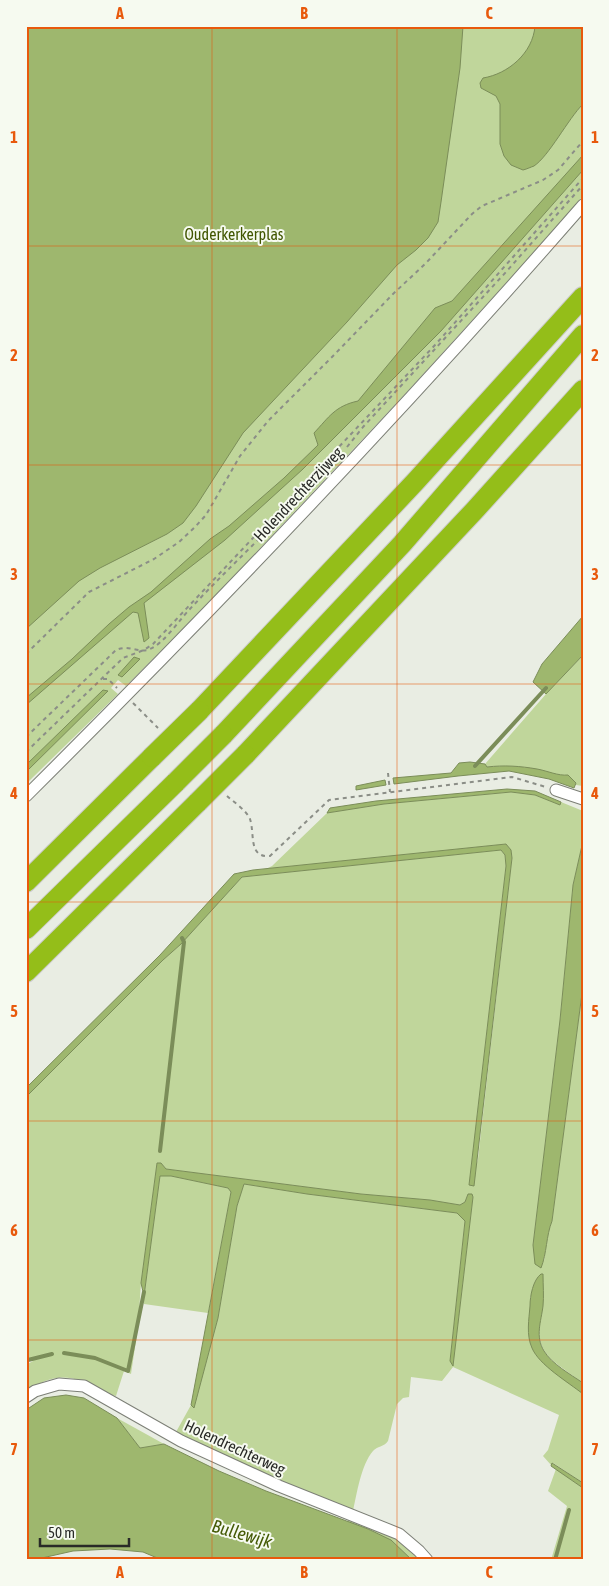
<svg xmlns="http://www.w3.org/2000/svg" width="609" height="1586" font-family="'Asap Condensed',sans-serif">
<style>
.green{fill:#c0d69b}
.water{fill:#9eb76e;stroke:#7b8d59}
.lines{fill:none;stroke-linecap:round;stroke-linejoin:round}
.stream{stroke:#7b8d59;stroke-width:4}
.minor-casing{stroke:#7c7f76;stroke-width:13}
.motorway-casing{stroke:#cccccb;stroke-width:22}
.path{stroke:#8b8e87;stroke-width:2;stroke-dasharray:4 4;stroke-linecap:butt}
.minor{stroke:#fff;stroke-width:11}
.motorway{stroke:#94be19;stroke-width:20}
.motorway-bridge-casing{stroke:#cccccb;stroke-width:22;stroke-linecap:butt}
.motorway-bridge{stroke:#94be19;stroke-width:20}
.grid{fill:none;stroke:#e8590c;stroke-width:1;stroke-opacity:0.55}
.labels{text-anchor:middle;stroke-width:4;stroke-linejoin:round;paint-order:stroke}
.park-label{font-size:16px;fill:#415600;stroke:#f6faf0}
.street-label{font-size:16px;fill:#292a27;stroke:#f6faf0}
.water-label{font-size:18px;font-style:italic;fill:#455b07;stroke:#f6faf0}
.neatline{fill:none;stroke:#e8590c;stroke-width:2}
.grid-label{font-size:16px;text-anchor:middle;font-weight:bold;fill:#e8590c}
</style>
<rect width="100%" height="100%" fill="#e9ede3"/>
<path class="green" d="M 26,26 L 583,26 L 583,196 L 559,225 L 407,392 L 220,591 L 126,686 L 118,680 L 111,688 L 118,694 L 26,784 Z
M 583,655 L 583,786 L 576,785 L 576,783 C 549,769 517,764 486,767 L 485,764 L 546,694 Z
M 511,792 L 535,795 L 560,805 L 561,802 L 583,811 L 583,841 L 573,885 L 560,1020 L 533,1245 L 544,1261 L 548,1231 L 552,1221 L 583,986 L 583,1383 C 546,1356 532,1353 543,1304 L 530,1296 L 540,1359 L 583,1394 L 583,1483 L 553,1463 L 551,1465 L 543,1456 L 548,1450 L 559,1415 L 453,1367 L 442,1381 L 411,1377 L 409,1397 L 403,1398 L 397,1404 L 388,1441 C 384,1447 377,1446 373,1451 C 361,1465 357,1493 353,1511 L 247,1467 L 176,1432 L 191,1405 L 194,1407 L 218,1318 L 237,1206 L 244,1184 L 307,1194 L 457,1213 L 465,1221 L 450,1360 L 453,1365 L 473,1197 L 472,1194 L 468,1194 L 465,1202 L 460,1205 L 430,1200 L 361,1194 L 166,1169 L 161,1163 L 157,1163 L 141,1283 L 138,1327 L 131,1374 L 124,1371 L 116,1396 C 104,1393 95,1387 84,1382 C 61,1373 46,1378 26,1392 L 26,1365 L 33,1361 L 26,1357 L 26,1097 L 163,960 L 181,944 L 242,877 L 501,850 L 505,855 L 506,866 L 469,1186 L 478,1159 L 512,858 L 511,850 L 506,844 L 264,870 L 272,866 L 327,813 L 384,804 Z
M 160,1176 L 171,1176 L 228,1188 L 231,1192 L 208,1313 L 144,1304 L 144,1296 Z
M 117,1418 L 164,1444 L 140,1448 Z
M 556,1469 L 583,1488 L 583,1560 L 551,1560 L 567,1506 L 548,1491 Z
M 350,1514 L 379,1525 L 427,1560 L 412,1560 L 391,1540 L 368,1529 L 347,1522 Z"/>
<path class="water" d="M 26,26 L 463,26 L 460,68 L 441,202 L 438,222 L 428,238 L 416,250 L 397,265 L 347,322 L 243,433 L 196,506 L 183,523 L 167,534 L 100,568 L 79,581 L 26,629 Z
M 535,26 L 583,26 L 583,104 C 568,119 549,156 534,166 C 531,167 527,169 523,170 L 511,165 L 504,156 L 500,144 L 500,104 L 496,96 L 481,88 L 480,83 L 483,78 C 508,74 533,53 535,26 Z
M 583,155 L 583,170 L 441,331 L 303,469 L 225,540 L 144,603 L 149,638 L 144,642 L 138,613 L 133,612 L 26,705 L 26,698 L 72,659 L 109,624 L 129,607 L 151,592 L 210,539 L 229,526 L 284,478 L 318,445 L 314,433 C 329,417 335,406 358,401 L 435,308 L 452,301 Z
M 583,616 L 583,655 L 546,694 L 533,682 L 542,664 Z
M 134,657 L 140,659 L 122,677 L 118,675 Z
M 103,690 L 108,691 L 26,772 L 26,765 Z
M 470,762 L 485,764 L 487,767 C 504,765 520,766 537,769 C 548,771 558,776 568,775 L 576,783 L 574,788 L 549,779 L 509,771 L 458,776 L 394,784 L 393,778 L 451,773 L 459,763 Z
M 385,780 L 386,785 L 356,790 L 356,786 Z
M 507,789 L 535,791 L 561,802 L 560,805 L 535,795 L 511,792 L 384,804 L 327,813 L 330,808 L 376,801 Z
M 583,841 L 583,986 L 552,1221 C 546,1236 547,1253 541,1268 L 535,1264 L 533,1245 L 560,1020 L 573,885 Z
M 506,844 L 511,850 L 512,858 L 474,1186 L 469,1185 L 506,866 L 505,855 L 501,850 L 242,877 L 181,944 L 163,960 L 26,1097 L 26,1088 L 160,955 L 234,874 L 253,870 Z
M 157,1163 L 161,1163 L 166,1169 L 361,1194 L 430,1200 L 460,1205 L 465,1202 L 468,1194 L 472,1194 L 473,1197 L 453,1366 L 450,1361 L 465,1221 L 457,1213 L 307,1194 L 244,1184 L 237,1206 L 218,1318 L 194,1408 L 191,1405 L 231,1192 L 228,1188 L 171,1176 L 160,1176 L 144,1296 L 141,1283 Z
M 541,1274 L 543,1274 C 543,1285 544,1296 543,1306 C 541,1322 535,1336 544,1351 C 552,1364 570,1374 583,1383 L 583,1394 C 568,1382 539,1365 532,1348 C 526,1335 529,1319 530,1306 C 530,1296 533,1280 541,1274 Z
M 66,1395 L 84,1398 L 117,1418 L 140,1448 L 164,1444 L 219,1471 L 266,1491 L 368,1529 L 391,1540 L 412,1560 L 162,1560 L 143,1552 L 110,1549 L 73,1551 L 33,1560 L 26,1560 L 26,1410 L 44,1398 Z
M 552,1463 L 583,1483 L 583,1488 L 551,1466 Z"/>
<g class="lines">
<path class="stream" d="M 475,766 L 546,688
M 160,1151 L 184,942 L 182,938
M 64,1353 L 95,1358 L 128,1371 L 144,1292
M 26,1359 L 28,1360 L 52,1354
M 555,1560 L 569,1510"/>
<defs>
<path id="minor" d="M 556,790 L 583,799
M 26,796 C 218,605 405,409 583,205
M 26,1397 L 35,1391 L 59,1384 L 84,1386 L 181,1441 L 279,1486 L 399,1534 L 419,1551 L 427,1560"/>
<path id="motorway" d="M 199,711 L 415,482 L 583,297
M 223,735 L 402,544 L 583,335
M 245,755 L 474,511 L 583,390
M 26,882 L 152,757
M 26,929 L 176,782
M 26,972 L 198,802"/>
</defs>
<use href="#minor" class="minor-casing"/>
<use href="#motorway" class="motorway-casing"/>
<path class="path" d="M 347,447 L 363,427 L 506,272 L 583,185
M 26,654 L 89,592 L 154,559 L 179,542 L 195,527 L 206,515 L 240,456 L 268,421 L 332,357 L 393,294 L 426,263 L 472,214 L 482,206 L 543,180 L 558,170 L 583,141
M 103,679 L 108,679 L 117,688
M 133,703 L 158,728
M 26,737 L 116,650 C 129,644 139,654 150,649 C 163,644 178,622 188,611 C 216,581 246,552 275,523
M 26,752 L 123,658 L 144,650 L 153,644 L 435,345 L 583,178
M 388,773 L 390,792
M 227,796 C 235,803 246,810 250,819 C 255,834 248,858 270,856 L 329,800 L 512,777 L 546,787"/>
<use href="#minor" class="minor"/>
<use href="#motorway" class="motorway"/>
<defs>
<path id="motorway-bridge" d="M 152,757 L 199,711
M 176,782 L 223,735
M 198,802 L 245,755"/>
</defs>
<use href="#motorway-bridge" class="motorway-bridge-casing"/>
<use href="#motorway-bridge" class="motorway-bridge"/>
</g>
<path class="grid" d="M 212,26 L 212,1560M 397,26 L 397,1560M 26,246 L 583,246M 26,465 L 583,465M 26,684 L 583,684M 26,902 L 583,902M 26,1121 L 583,1121M 26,1340 L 583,1340"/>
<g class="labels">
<g class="park-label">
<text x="234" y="240">Ouderkerkerplas</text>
</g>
<g class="street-label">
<text transform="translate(298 494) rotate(-47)" y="6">Holendrechterzijweg</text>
<text transform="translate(235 1447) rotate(25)" y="6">Holendrechterweg</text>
</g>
<g class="water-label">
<text transform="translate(242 1534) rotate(16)" y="6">Bullewijk</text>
</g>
</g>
<rect width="609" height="1586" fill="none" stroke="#f6faf0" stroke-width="55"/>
<path d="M40 1538v8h89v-8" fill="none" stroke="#292a27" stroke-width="2.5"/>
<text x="48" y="1538" font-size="15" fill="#292a27" stroke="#f6faf0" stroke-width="4" paint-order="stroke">50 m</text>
<rect x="28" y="28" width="554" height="1530" class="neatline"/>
<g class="grid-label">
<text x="120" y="19">A</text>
<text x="304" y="19">B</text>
<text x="489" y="19">C</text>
<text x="14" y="143">1</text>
<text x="595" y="143">1</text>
<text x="14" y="361">2</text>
<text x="595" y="361">2</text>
<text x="14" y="580">3</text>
<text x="595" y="580">3</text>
<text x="14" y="799">4</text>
<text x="595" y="799">4</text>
<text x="14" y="1017">5</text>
<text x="595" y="1017">5</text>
<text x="14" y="1236">6</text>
<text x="595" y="1236">6</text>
<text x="14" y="1455">7</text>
<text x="595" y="1455">7</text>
<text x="120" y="1578">A</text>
<text x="304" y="1578">B</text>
<text x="489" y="1578">C</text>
</g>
</svg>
